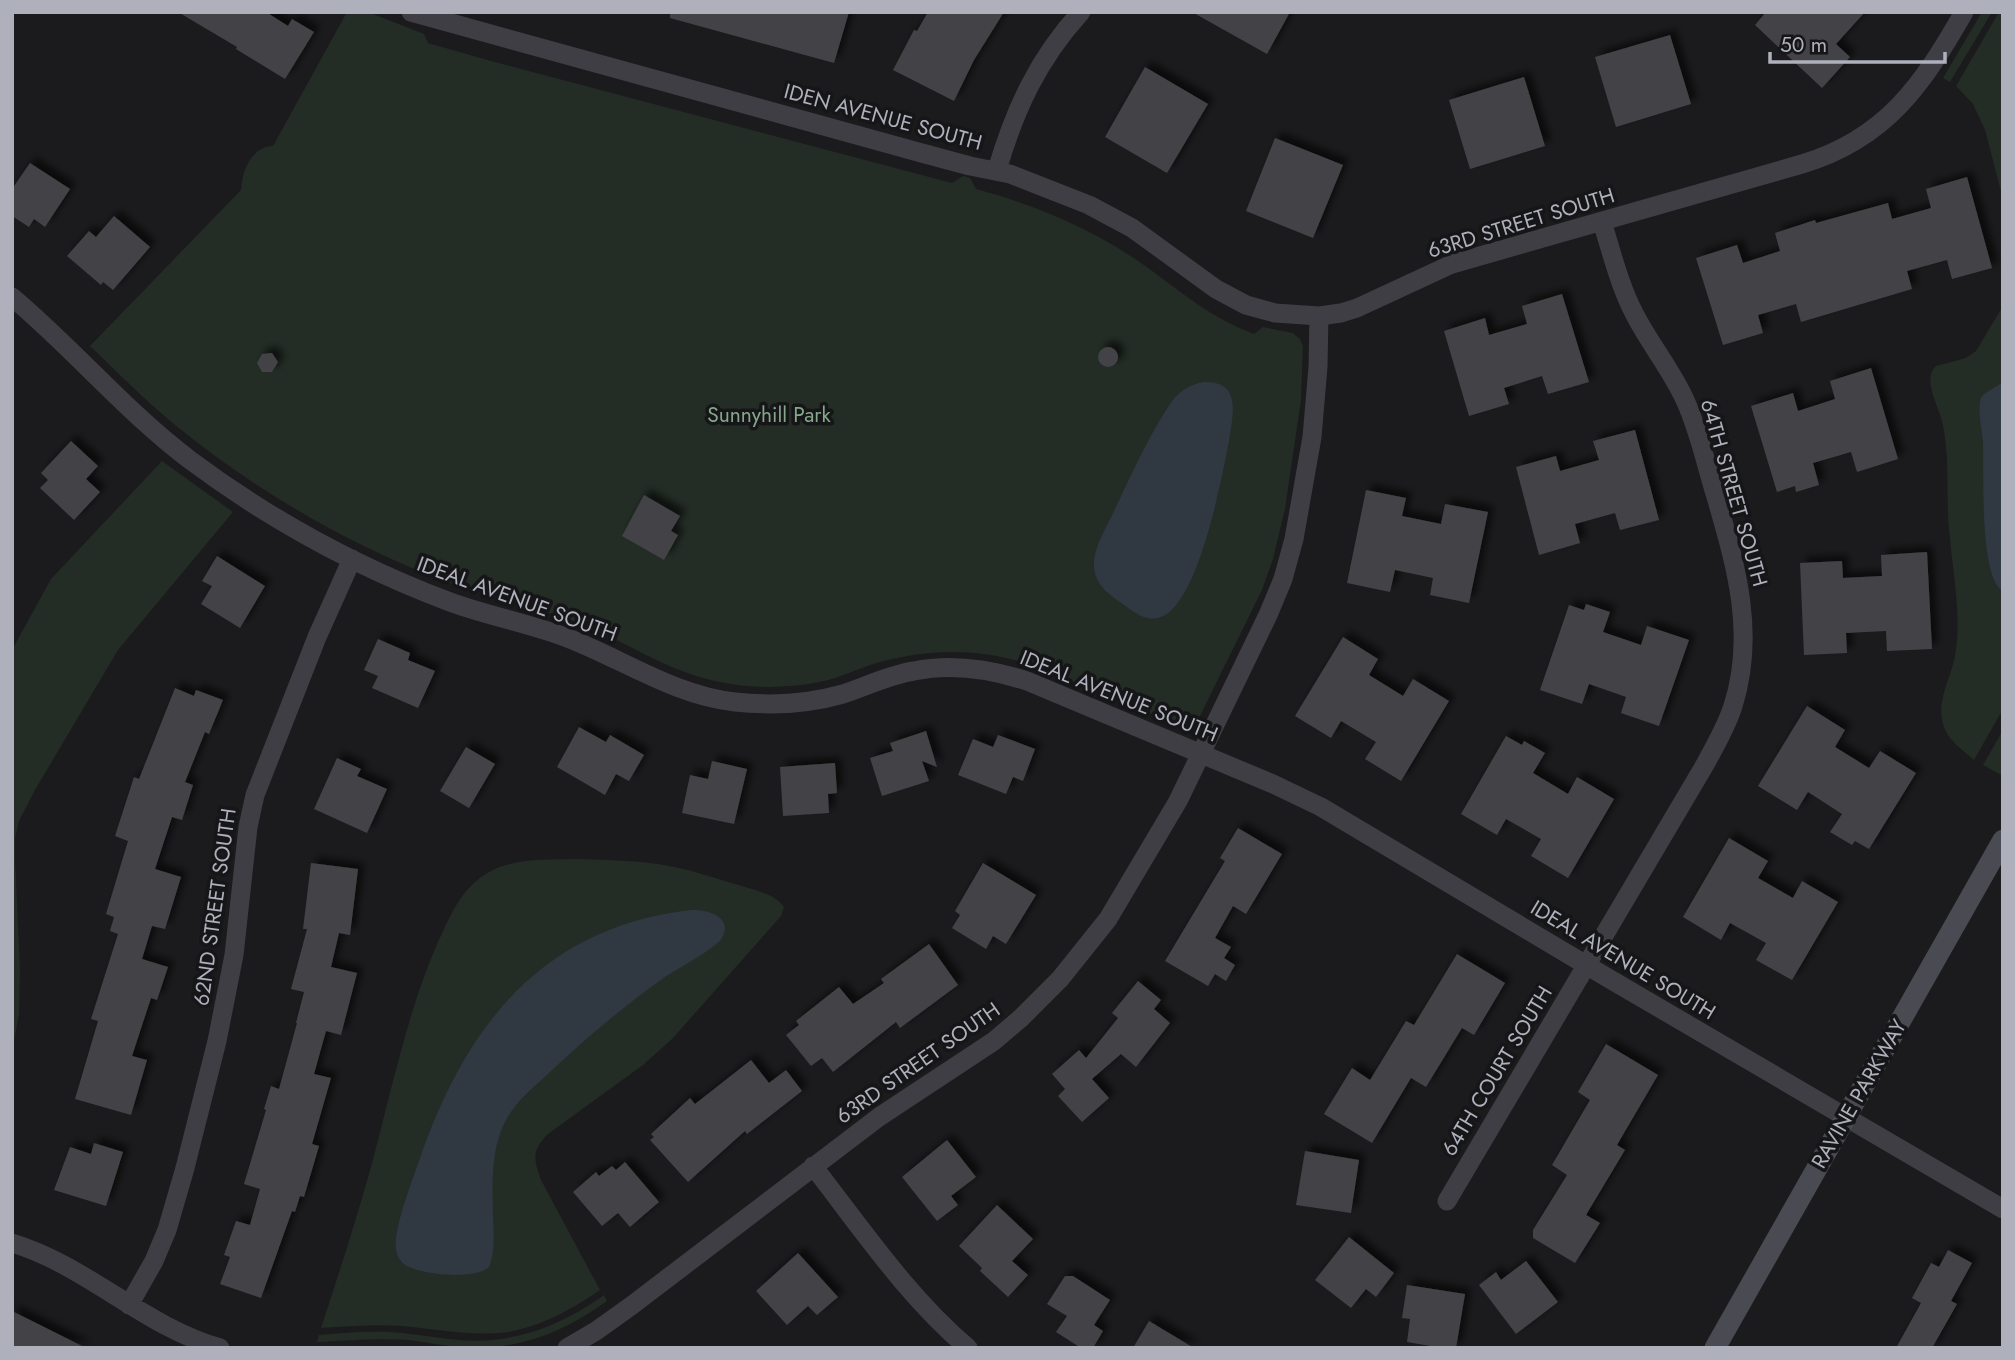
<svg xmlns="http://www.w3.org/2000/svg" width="2015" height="1360" font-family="Jost,sans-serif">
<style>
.green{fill:#232c25}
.water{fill:#303842}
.building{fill:#424347;filter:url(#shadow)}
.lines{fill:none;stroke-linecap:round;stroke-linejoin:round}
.street{stroke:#3e3e44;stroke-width:19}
.secondary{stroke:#4a4b52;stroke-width:21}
.labels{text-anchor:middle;stroke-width:7;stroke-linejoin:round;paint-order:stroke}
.street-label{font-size:21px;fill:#aeb0bc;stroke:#161618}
.park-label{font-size:21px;fill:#85a78b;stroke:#161618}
</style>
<defs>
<filter id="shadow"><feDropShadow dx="6" dy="-6" stdDeviation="3.5" flood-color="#0009"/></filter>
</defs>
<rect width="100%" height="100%" fill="#1b1b1d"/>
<path class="green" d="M 347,12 L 368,12 L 424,34 L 428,43 L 491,61 L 952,183 L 963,176 L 970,178 L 976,189 C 1035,205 1091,228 1141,263 C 1181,291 1207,316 1254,334 L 1263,327 L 1293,333 L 1300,339 L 1303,346 L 1301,400 L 1285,509 L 1273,559 L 1262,590 L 1199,718 L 1188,724 L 1176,724 L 1035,666 C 983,648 933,648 880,662 C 865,666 850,673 835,678 C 813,685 786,687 762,687 C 729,686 695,678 665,664 C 638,652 612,636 584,625 C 533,606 479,595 429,575 C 337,538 251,487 175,425 C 145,400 118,373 90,346 L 241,190 C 242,171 251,147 273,146 Z
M 1982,12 L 1992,12 L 1950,82 L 1943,78 Z
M 1999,12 L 2003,12 L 2003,199 L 1985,130 L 1973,104 L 1956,86 Z
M 2003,306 L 2003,709 L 1974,760 C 1962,749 1947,740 1943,724 C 1936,701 1951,678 1955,656 C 1961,621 1955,585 1951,549 C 1950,537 1948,524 1948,512 C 1947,481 1949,451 1942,421 C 1938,405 1922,379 1936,366 L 1966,358 L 1976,351 Z
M 162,461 L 233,512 L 118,650 L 35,790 L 19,821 L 15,838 L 15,858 L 20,970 L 19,1014 L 12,1051 L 12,650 L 51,579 Z
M 2003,730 L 2003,776 L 1983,765 Z
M 576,859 C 603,860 631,860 658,864 C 686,868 714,878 742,886 C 757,891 775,894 784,907 L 781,916 L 673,1038 L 643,1065 L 548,1134 C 531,1151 534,1159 541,1180 L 600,1290 C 572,1309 543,1326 508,1332 C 472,1337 438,1329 402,1326 C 375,1324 348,1326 321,1328 C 337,1279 353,1230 367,1181 C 391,1097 406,1010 443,931 C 451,914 460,895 475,882 C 503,857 541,860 576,859 Z
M 604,1295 L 607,1301 C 562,1333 518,1351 462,1347 C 444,1346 426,1342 408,1340 C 378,1338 348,1340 317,1342 L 319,1335 C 342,1333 366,1331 389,1332 C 412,1333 435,1338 458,1340 C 512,1345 561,1326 604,1295 Z"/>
<path class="water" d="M 1204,382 C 1242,381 1233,414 1229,441 C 1222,477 1198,609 1158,618 C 1145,621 1134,612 1124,605 C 1110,595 1094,585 1094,565 C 1094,546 1107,527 1114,511 C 1131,475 1147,440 1168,407 C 1177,393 1187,385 1204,382 Z
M 2003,382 L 2003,591 C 1979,579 1984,469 1983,442 C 1982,431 1977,408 1981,398 C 1985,391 1996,388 2003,382 Z
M 691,910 C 706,909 734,916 722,938 C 716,948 677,969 665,977 C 624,1006 586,1038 549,1073 C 534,1087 516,1101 506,1120 C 491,1148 492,1183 493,1214 C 493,1232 496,1250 489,1267 C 475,1280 423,1275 407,1266 C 400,1262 397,1256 396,1249 C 393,1230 412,1181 419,1161 C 465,1027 541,927 691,910 Z"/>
<path class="building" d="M 178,12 L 266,12 L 288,26 L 292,19 L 314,32 L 285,79 L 236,49 L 237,47 Z
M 670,12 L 849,12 L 834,63 L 670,18 Z
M 928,12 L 1004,12 L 974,60 L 954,101 L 893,70 L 914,30 L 917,31 Z
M 1192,12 L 1290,12 L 1267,54 Z
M 1766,12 L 1865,12 L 1836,44 L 1850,57 L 1822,88 L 1755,25 Z
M 1670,35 L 1691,104 L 1616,127 L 1595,57 Z
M 1145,67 L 1208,104 L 1167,173 L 1105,137 Z
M 1524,77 L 1545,146 L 1470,169 L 1449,100 Z
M 1275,138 L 1343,165 L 1313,238 L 1246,211 Z
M 30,163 L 70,189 L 45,227 L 34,219 L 29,227 L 12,216 L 12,189 Z
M 1967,177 L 1992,268 L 1952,279 L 1947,260 L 1907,271 L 1912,289 L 1801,322 L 1796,304 L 1758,315 L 1763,333 L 1723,345 L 1696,258 L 1737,245 L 1743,263 L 1780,251 L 1775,233 L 1815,220 L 1816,223 L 1888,203 L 1892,219 L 1931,208 L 1926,189 Z
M 114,216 L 150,247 L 113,290 L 103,282 L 101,285 L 67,256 L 89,231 L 96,237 Z
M 1562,294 L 1589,382 L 1548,394 L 1542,376 L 1504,388 L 1509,404 L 1469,416 L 1444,331 L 1485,318 L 1489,335 L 1527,324 L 1522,306 Z
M1098 357a10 10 0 1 1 20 0a10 10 0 1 1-20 0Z
M 272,353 L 278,362 L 272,372 L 262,372 L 257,363 L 262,354 Z
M 1871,368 L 1898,459 L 1857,472 L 1851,452 L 1813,463 L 1819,485 L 1796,492 L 1795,486 L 1777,492 L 1751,406 L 1793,393 L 1798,411 L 1835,399 L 1830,381 Z
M 1635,430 L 1659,520 L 1620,530 L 1615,513 L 1575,524 L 1580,543 L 1539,555 L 1516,467 L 1556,456 L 1560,471 L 1599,460 L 1593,441 Z
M 71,441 L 98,466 L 86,479 L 100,492 L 74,520 L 40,488 L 48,480 L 41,473 Z
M 1366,490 L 1406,498 L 1402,516 L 1441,524 L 1445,504 L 1488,512 L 1469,603 L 1430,595 L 1433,578 L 1395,570 L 1390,592 L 1347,583 Z
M 644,495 L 680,516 L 671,531 L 678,535 L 664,560 L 622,536 Z
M 1927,552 L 1932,649 L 1887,651 L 1886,631 L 1846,633 L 1847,653 L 1804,655 L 1800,563 L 1842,561 L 1843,578 L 1882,576 L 1881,555 Z
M 217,556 L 265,586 L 240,628 L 201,604 L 212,586 L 202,581 Z
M 1586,604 L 1610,612 L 1603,632 L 1641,645 L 1647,626 L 1689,640 L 1659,726 L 1621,713 L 1626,697 L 1589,684 L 1582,704 L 1540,690 L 1569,605 L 1584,610 Z
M 1343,637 L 1378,659 L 1369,675 L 1403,696 L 1413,679 L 1449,701 L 1401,781 L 1365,759 L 1376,742 L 1341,721 L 1331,738 L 1295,716 Z
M 378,639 L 410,653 L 408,660 L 435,671 L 418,708 L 372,688 L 378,676 L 364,670 Z
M 175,688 L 194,696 L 196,690 L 223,700 L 209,734 L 205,732 L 185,782 L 193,785 L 182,820 L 172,817 L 155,869 L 181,877 L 165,929 L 152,926 L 142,959 L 168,967 L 157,1000 L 151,998 L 132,1056 L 147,1060 L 131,1115 L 75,1099 L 98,1021 L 91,1019 L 118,934 L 110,931 L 114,917 L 106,914 L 128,841 L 115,836 L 134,777 L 139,779 Z
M 1807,706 L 1845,730 L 1835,747 L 1869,768 L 1880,751 L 1916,773 L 1869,849 L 1855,841 L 1852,845 L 1830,832 L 1842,814 L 1808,792 L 1797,810 L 1758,786 Z
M 579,727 L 606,742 L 610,735 L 644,755 L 629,781 L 616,774 L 605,795 L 557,767 Z
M 926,731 L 937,767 L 922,761 L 929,781 L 882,796 L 870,758 L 893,751 L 890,743 Z
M 998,735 L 1035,749 L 1023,781 L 1013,777 L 1006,794 L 958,775 L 973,739 L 993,747 Z
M 1506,736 L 1522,745 L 1524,741 L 1545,753 L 1533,773 L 1568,794 L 1577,777 L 1614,799 L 1568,878 L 1531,856 L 1541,839 L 1506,819 L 1497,835 L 1461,814 Z
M 466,747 L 495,764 L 469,808 L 440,791 Z
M 337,758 L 361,769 L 357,776 L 387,789 L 367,833 L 314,809 Z
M 712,761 L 747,769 L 734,824 L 682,813 L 690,775 L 708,779 Z
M 835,763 L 837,793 L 828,794 L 829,813 L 783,816 L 780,767 Z
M 1238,828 L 1282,854 L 1246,914 L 1233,906 L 1215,938 L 1231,947 L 1224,958 L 1235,965 L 1226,981 L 1215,974 L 1208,986 L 1165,961 L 1225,861 L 1220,858 Z
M 1729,838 L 1768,861 L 1758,878 L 1793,898 L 1802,881 L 1838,902 L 1792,980 L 1756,960 L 1766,943 L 1730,923 L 1721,940 L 1683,917 Z
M 311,863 L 358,869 L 350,935 L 339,933 L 331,967 L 357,973 L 341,1035 L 326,1031 L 314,1074 L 331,1078 L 312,1144 L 319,1146 L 304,1197 L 300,1196 L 295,1212 L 292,1211 L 261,1298 L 220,1284 L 230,1257 L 224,1255 L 236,1221 L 250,1225 L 260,1189 L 244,1184 L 266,1110 L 264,1109 L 271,1086 L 279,1089 L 297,1023 L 296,1023 L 304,992 L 291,989 L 307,929 L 303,929 Z
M 983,863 L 1036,895 L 1006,944 L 993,936 L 986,949 L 952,928 L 960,915 L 955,911 Z
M 929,944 L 958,985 L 900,1028 L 896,1022 L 833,1072 L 822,1058 L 811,1066 L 786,1035 L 799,1025 L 796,1021 L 839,987 L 853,1004 L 884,983 L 881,979 Z
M 1457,954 L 1505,983 L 1474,1035 L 1462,1028 L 1426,1087 L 1411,1078 L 1372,1143 L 1324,1114 L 1352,1068 L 1370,1080 L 1406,1021 L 1414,1025 Z
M 1138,981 L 1161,1000 L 1154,1009 L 1170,1023 L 1136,1067 L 1121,1054 L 1092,1079 L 1109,1098 L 1082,1122 L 1058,1096 L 1065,1089 L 1052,1074 L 1079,1050 L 1086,1058 L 1118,1018 L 1112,1013 Z
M 1606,1044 L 1658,1075 L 1617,1145 L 1625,1150 L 1586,1215 L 1600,1223 L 1575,1263 L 1533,1238 L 1533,1230 L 1567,1175 L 1552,1165 L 1590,1100 L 1578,1092 Z
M 751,1060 L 769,1083 L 786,1070 L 802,1091 L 747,1134 L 745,1131 L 688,1182 L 650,1140 L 654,1137 L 651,1134 L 690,1098 L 695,1104 Z
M 947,1140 L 976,1177 L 951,1196 L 958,1205 L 937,1221 L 902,1177 Z
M 94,1143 L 123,1152 L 106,1206 L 54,1190 L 70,1147 L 91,1154 Z
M 1305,1151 L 1359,1160 L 1351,1213 L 1296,1205 Z
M 625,1162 L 659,1202 L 630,1227 L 618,1213 L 602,1226 L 573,1192 L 596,1172 L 599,1176 L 612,1166 L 616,1170 Z
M 997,1205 L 1033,1239 L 1012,1261 L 1028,1275 L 1008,1297 L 980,1271 L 982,1268 L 959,1246 Z
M 1349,1237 L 1394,1273 L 1376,1297 L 1366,1289 L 1351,1308 L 1315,1280 Z
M 1948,1250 L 1972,1263 L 1951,1301 L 1957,1304 L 1932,1348 L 1896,1348 L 1921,1303 L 1912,1298 L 1931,1263 L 1939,1267 Z
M 798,1253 L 838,1297 L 817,1315 L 808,1306 L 787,1325 L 756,1291 Z
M 1526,1261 L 1558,1302 L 1516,1334 L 1479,1285 L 1496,1272 L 1501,1280 Z
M 1065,1276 L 1073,1276 L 1110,1300 L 1094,1325 L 1103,1331 L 1093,1348 L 1081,1348 L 1056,1332 L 1067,1316 L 1047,1304 Z
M 1407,1285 L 1465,1294 L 1456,1348 L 1442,1348 L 1407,1342 L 1410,1319 L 1402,1318 Z
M 12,1311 L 86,1348 L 12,1348 Z
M 1149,1321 L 1194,1348 L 1133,1348 Z"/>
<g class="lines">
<path class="street" d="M 411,12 L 918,152 L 970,166 L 1010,174 L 1089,205 L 1132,228 L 1216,289 L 1246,305 L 1275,313 L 1319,316
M 997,170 C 1015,109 1038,59 1081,12
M 12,297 C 74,349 125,411 190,460 C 269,519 357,567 450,602 C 488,616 528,623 565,637 C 623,659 673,695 735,702 C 772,706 808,704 843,694 C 867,686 889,675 914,671 C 952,663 990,669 1027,681 L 1273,784 L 1321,807 L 1608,978 L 2003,1209
M 813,1166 C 862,1229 907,1296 968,1348
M 1447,1201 L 1703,768 C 1714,748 1726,728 1733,706 C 1756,634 1736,566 1716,497 C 1706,465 1699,430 1685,400 C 1671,369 1649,343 1634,313 C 1619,284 1612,253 1602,222
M 12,1243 C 88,1266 143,1326 220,1348
M 129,1305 L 154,1261 L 167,1230 L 185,1168 L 217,1041 L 234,955 L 248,827 L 255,795 L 317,637 L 352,559
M 567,1348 L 596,1331 L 631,1306 L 879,1117 L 994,1041 L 1021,1018 L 1060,979 L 1108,919 L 1178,801 L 1268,615 L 1283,579 L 1294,539 L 1312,437 L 1318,367 L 1319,316 L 1341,313 L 1357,308 L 1452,264 L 1802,164 C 1886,139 1923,84 1964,12"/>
<path class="secondary" d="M 1715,1348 L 2003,840"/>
</g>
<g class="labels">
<g class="street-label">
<text transform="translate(883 117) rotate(15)" y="7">IDEN AVENUE SOUTH</text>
<text transform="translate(1521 223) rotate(-17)" y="7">63RD STREET SOUTH</text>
<text transform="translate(1734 493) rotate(74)" y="7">64TH STREET SOUTH</text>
<text transform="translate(517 599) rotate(20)" y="7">IDEAL AVENUE SOUTH</text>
<text transform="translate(1119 696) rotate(22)" y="7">IDEAL AVENUE SOUTH</text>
<text transform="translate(215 907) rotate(-82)" y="7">62ND STREET SOUTH</text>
<text transform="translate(1623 960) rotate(31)" y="7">IDEAL AVENUE SOUTH</text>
<text transform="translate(918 1063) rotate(-35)" y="7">63RD STREET SOUTH</text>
<text transform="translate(1497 1071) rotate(-59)" y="7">64TH COURT SOUTH</text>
<text transform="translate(1859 1094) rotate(-60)" y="7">RAVINE PARKWAY</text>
</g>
<g class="park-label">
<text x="769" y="422">Sunnyhill Park</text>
</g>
</g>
<rect width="2015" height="1360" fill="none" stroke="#aeb0bc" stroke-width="28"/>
<path d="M1770 52v10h175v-10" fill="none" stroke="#aeb0bc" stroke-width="3.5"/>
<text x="1780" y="52" font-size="21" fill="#aeb0bc" stroke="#161618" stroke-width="5" paint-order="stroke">50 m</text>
</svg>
